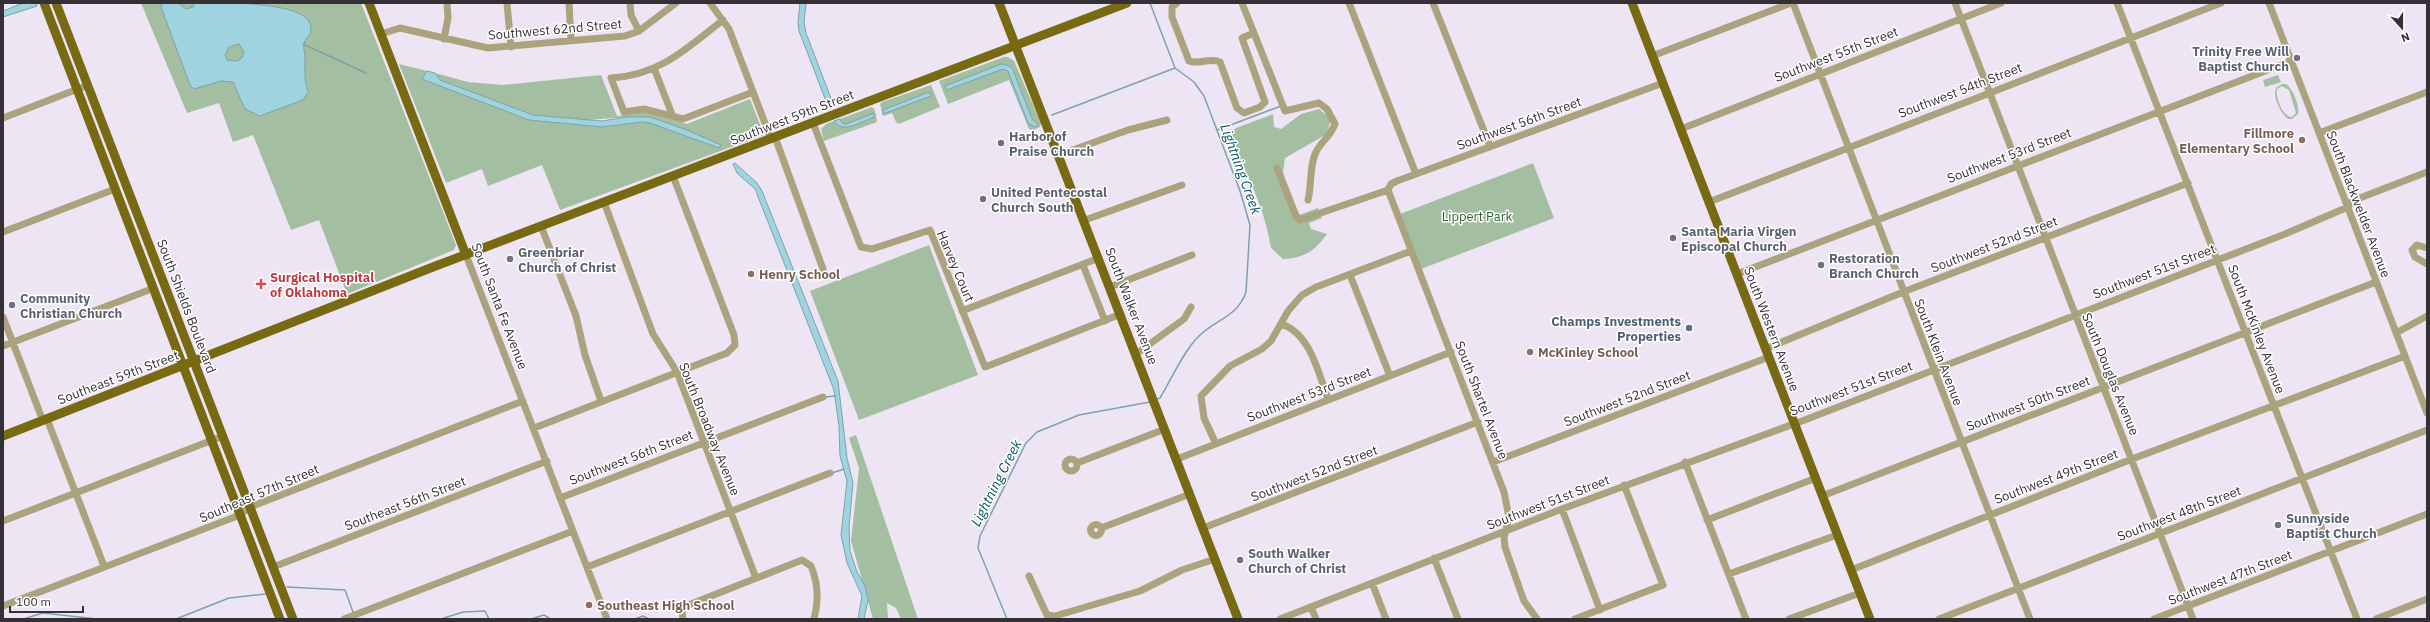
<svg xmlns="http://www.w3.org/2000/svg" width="2430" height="622" font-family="'IBM Plex Sans',sans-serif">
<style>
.green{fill:#a4bea1;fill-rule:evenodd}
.water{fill:#9ed3df;stroke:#7ea2ac;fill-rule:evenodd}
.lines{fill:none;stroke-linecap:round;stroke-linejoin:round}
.stream{stroke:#7ea2ac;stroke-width:1.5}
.minor{stroke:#aba37e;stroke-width:7}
.major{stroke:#786913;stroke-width:9}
.worship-dot{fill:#6b7280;stroke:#fff;stroke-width:1.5}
.education-dot{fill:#8d6e63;stroke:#fff;stroke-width:1.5}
.health-dot{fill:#e0444e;stroke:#fff;stroke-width:1.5}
.service-dot{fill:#5c6f8a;stroke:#fff;stroke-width:1.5}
.labels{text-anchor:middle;stroke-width:3;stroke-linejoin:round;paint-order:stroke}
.street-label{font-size:13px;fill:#333036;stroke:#fff}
.worship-label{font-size:13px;font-weight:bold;fill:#5b616d;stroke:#fff;text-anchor:start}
.education-label{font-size:13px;font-weight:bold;fill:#785e54;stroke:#fff;text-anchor:start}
.park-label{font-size:13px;fill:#335e30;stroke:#fff}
.health-label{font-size:13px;font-weight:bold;fill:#be3a42;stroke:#fff;text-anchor:start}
.service-label{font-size:13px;font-weight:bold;fill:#4e5e75;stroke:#fff;text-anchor:end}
.water-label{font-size:14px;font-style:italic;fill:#045461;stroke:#fff}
</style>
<rect width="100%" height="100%" fill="#ede5f4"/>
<path class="green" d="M 141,3 L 361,3 L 456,245 L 454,250 L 347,294 L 319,220 L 291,230 L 253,135 L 233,142 L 219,103 L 187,113 Z
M 1004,57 L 1008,57 L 1014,61 L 1041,123 L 1040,127 L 1032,131 L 1029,129 L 1009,80 L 948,104 L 939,81 Z
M 399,64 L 427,71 L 423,79 L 529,120 L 602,127 L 641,122 L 650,123 L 719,148 L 660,120 L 626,117 L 588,120 L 533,115 L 440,80 L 435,73 L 468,82 L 502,85 L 601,75 L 617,116 L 643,112 L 687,124 L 750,99 L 764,135 L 560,210 L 542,165 L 488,186 L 482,169 L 446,183 Z
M 2278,75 L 2281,82 L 2265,87 L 2263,80 Z
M 2282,84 L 2286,84 C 2293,89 2300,106 2298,114 L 2292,119 L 2288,119 C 2281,113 2272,97 2276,88 ZM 2282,86 L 2289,90 L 2296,113 L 2292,117 C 2283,117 2275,97 2277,89 Z
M 931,85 L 940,107 L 899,124 L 896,122 L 892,113 L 883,116 L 880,104 L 882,102 Z
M 872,107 L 875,110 L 877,122 L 824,141 L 821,129 L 826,124 Z
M 1319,109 L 1331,119 L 1327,134 L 1285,158 L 1283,173 L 1299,215 L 1318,208 L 1322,218 L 1309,223 L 1311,229 L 1327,234 C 1315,251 1304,258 1283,259 L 1271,248 C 1265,208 1246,172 1229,135 L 1236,128 L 1273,114 L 1274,127 L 1281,129 L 1301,114 Z
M 1533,163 L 1554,218 L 1421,269 L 1400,214 Z
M 929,245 L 978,375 L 859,420 L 810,291 Z
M 856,435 L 918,619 L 901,619 L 896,608 L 887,603 L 888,619 L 873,619 L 851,541 L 859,468 L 849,438 Z"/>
<path class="water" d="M 23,3 L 36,3 L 37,6 L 3,17 L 3,11 Z
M 162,3 L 178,3 L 186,9 L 193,7 L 195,3 C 219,3 311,0 311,28 C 311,36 305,38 304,44 C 303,48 305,53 305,56 C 305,70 304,80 308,92 L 303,100 L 260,116 L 245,109 L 233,82 L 221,81 L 194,89 L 190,85 L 161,7 ZM 239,44 L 244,52 L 242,58 L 237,61 L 227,60 L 225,55 L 229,47 Z
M 800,3 L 806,3 L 804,22 L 806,33 L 834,106 L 831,108 L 826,101 L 799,31 L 798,22 Z
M 1001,64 L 1010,66 L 1013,70 L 1032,119 L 1038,125 L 1035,127 L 1028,123 L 1008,71 L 1003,69 L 947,90 L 945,86 Z
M 427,71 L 435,73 L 440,80 L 533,115 L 602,121 L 626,117 L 650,117 L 687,130 L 721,145 L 719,148 L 650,123 L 641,122 L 602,127 L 529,120 L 422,79 Z
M 929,92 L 931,96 L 883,114 L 883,110 Z
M 874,113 L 874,117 C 863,121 842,135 834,121 L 840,119 L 842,123 L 846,124 Z
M 735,163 L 757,183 L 762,191 L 838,381 L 847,458 L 853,483 L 849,527 L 850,551 L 857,572 L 865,586 L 868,600 L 864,619 L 858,619 L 862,596 L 847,563 L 841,535 L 847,481 L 840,456 L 839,426 L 834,390 L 755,189 L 737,173 L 733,164 Z"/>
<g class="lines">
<path class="stream" d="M 1150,3 L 1175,68 L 1194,82 L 1204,96 L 1240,191 L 1250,225 L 1246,292 C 1237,318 1215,319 1198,337 C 1183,352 1171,380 1160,398 L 1157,399
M 303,44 L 366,73
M 1052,115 L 1175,68
M 1217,130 L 1281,106
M 825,397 L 835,396
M 832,473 L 844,469
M 287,587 L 345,590 L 353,612
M 23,619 L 43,613 L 97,619
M 176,619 L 229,598 L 265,594
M 441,619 L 463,612 L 485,611 L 489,619
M 531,619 L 544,615 L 549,618
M 635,619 L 643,616 L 649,619
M 1007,619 L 978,548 L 980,536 L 1026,443 L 1037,432 L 1079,415 L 1150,402"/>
<path class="minor" d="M 507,3 L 511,47
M 569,3 L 571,40
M 630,3 L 631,15 L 639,31
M 710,3 L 729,29 L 771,139
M 1177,3 L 1172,7 L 1172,17 L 1189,61 C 1199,65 1211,57 1220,62 L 1237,108 L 1244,113 L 1260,107 L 1265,102 L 1242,38 L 1254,33
M 1242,3 L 1285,111 L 1319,103 L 1327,109 L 1335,124 C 1330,137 1323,140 1317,150 C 1309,164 1312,184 1308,200
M 1349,3 L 1416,174
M 1433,3 L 1490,146
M 1793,3 L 2030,619
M 1955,3 L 2193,619
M 2117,3 L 2357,619
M 2269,3 L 2427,413
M 723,20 C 686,49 660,75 611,78 L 624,112 L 644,109 L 683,119 L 753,92
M 381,34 L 400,28 L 488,48 L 625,36 L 639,31 L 676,3
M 444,39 L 448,18 L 447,3
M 1652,56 L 1791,3
M 654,68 L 673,117
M 3,118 L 88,85
M 813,123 L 861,247 L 872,249 L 930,230 L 985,367 L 1121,314
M 1681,129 L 2001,3
M 2319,133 L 2427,92
M 775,137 L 823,269
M 1059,155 L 1128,130 L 1167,120
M 1277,168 L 1296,216 L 1300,220 L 1388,190
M 1388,190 L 1504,492 L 1509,517 L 1504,538 L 1505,547 L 1524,601 L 1537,619
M 1388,190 L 1391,184 L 1397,181 L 1663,83
M 604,202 L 653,334 L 677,372 L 756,578
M 1709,202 L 2221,3
M 1085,220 L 1182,185
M 541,226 L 576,316 L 585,355 L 601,401
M 3,232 L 115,189
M 2427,248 L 2417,245 L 2412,250 L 2415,257 L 2427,264
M 466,255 L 607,619
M 1083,265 L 1105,321
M 1737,274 L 2291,61
M 1350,275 L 1390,376
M 1110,287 L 1192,255
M 962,311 L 1099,258
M 3,317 L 43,421
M 1282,324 C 1311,335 1318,372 1328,399
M 2396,333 L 2427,316
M 3,346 L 154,288
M 1765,349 L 1903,292 L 2188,183
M 1136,354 L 1184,319 L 1191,307
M 47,419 L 104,566
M 534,428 L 727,353 L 735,345 L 734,335 L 673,176
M 1216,444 L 1204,418 L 1201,396 L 1230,366 L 1262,349 L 1271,341 L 1288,311 L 1302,295 L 1316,287 L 1411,251
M1065 465a6 6 0 1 1 12 0a6 6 0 1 1-12 0Z
M 1177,459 L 1451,352
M 1493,462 L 1769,357
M 1685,462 L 1746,619
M 1077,463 L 1165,429
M 1822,496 L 2376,282
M 560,498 L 823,397
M 1562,509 L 1600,610
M 1707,520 L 1816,478
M 3,521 L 223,436
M1090.5 530a5.5 5.5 0 1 1 11 0a5.5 5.5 0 1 1-11 0Z
M 1101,528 L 1190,494
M 1203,528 L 1478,422
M 1434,558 L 1458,619
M 273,567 L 547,461
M 587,567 L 830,473
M 1851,570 L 2132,459 L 2405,356
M 1729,574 L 1837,535
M 1029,576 L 1047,615 L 1055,616 L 1140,591 L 1182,570 L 1215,559
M 1372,583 L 1386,619
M 3,606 L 240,515 L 250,507 L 523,401
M 1311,607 L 1316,619
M 344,619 L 573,531
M 683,619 L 682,612 L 686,606 L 802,560 L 811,566 C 818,583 819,601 814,619
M 1280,619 L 1562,509 L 1802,421 L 2285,234 L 2348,207 L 2352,201 L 2427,172
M 1575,619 L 1663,585 L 1624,485
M 1789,619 L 1860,593
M 1939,619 L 2427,430
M 2154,619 L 2427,514
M 2376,619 L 2427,599"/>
<path class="major" d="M 44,3 L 280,619
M 56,3 L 293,619
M 369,3 L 466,255
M 999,3 L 1238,619
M 1632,3 L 1870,619
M 3,436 L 433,267 L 1127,3"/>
</g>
<g class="worship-dot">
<circle cx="2297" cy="58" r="4"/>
<circle cx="1001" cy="143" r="4"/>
<circle cx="983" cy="199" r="4"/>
<circle cx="1673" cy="238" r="4"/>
<circle cx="510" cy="259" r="4"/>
<circle cx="1821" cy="265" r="4"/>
<circle cx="12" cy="305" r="4"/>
<circle cx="2278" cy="525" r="4"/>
<circle cx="1240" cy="560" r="4"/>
</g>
<g class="education-dot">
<circle cx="2302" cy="140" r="4"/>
<circle cx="751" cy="274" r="4"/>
<circle cx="1530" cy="352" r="4"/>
<circle cx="589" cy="605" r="4"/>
</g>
<path class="health-dot" d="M259 278h4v4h4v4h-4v4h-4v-4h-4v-4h4z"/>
<circle class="service-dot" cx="1689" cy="328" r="4"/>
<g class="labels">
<g class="street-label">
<text transform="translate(555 29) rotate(-5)" y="5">Southwest 62nd Street</text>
<text transform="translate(1836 54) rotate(-21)" y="5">Southwest 55th Street</text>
<text transform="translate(1960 90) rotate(-21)" y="5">Southwest 54th Street</text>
<text transform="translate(792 117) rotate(-21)" y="5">Southwest 59th Street</text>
<text transform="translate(1519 123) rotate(-20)" y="5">Southwest 56th Street</text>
<text transform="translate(2009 155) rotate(-21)" y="5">Southwest 53rd Street</text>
<text transform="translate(2359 204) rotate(69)" y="5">South Blackwelder Avenue</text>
<text transform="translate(1994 244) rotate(-21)" y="5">Southwest 52nd Street</text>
<text transform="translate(956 266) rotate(67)" y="5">Harvey Court</text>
<text transform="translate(2154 271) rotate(-21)" y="5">Southwest 51st Street</text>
<text transform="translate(187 306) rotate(69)" y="5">South Shields Boulevard</text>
<text transform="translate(500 306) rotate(69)" y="5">South Santa Fe Avenue</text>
<text transform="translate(1132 306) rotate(69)" y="5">South Walker Avenue</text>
<text transform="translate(1772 329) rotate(69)" y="5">South Western Avenue</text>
<text transform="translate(2257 329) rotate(69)" y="5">South McKinley Avenue</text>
<text transform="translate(1939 352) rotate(69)" y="5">South Klein Avenue</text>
<text transform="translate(2111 374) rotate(68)" y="5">South Douglas Avenue</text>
<text transform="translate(118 377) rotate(-21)" y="5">Southeast 59th Street</text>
<text transform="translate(1851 388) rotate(-21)" y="5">Southwest 51st Street</text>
<text transform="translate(1309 394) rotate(-21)" y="5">Southwest 53rd Street</text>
<text transform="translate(1627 398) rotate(-21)" y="5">Southwest 52nd Street</text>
<text transform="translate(1482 400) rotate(69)" y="5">South Shartel Avenue</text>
<text transform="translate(2028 403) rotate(-21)" y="5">Southwest 50th Street</text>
<text transform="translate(710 429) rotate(68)" y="5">South Broadway Avenue</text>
<text transform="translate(631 457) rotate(-21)" y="5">Southwest 56th Street</text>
<text transform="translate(1314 473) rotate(-21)" y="5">Southwest 52nd Street</text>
<text transform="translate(2056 476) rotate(-21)" y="5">Southwest 49th Street</text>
<text transform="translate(259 493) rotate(-23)" y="5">Southeast 57th Street</text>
<text transform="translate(1548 502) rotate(-21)" y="5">Southwest 51st Street</text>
<text transform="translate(405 503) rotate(-21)" y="5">Southeast 56th Street</text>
<text transform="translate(2179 513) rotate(-21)" y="5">Southwest 48th Street</text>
<text transform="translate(2230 577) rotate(-21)" y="5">Southwest 47th Street</text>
</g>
<g class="worship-label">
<text x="2289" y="56" text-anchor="end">Trinity Free Will<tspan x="2289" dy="15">Baptist Church</tspan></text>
<text x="1009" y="141">Harbor of<tspan x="1009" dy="15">Praise Church</tspan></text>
<text x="991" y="197">United Pentecostal<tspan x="991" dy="15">Church South</tspan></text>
<text x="1681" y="236">Santa Maria Virgen<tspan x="1681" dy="15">Episcopal Church</tspan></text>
<text x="518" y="257">Greenbriar<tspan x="518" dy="15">Church of Christ</tspan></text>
<text x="1829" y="263">Restoration<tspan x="1829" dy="15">Branch Church</tspan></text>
<text x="20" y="303">Community<tspan x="20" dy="15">Christian Church</tspan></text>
<text x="2286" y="523">Sunnyside<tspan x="2286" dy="15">Baptist Church</tspan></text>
<text x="1248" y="558">South Walker<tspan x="1248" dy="15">Church of Christ</tspan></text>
</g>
<g class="education-label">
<text x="2294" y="138" text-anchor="end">Fillmore<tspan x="2294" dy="15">Elementary School</tspan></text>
<text x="759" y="279">Henry School</text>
<text x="1538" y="357">McKinley School</text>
<text x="597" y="610">Southeast High School</text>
</g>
<g class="park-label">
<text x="1477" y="221">Lippert Park</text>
</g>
<g class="health-label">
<text x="270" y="282">Surgical Hospital<tspan x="270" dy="15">of Oklahoma</tspan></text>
</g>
<g class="service-label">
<text x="1681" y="326">Champs Investments<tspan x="1681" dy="15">Properties</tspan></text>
</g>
<g class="water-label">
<text transform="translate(1241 169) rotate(70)" y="5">Lightning Creek</text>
<text transform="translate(996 483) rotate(-63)" y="5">Lightning Creek</text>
</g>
</g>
<rect width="2430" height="622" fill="none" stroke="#333036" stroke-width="8"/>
<g transform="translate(2402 28) rotate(159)" stroke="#ffffff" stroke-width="3" paint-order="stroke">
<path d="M0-3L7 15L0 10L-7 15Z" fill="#333036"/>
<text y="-6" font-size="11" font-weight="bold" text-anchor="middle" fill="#333036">N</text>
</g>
<path d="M10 606v6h73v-6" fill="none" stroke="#333036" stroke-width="2"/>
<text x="16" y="606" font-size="12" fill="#333036" stroke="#ffffff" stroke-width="3" paint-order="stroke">100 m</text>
</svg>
